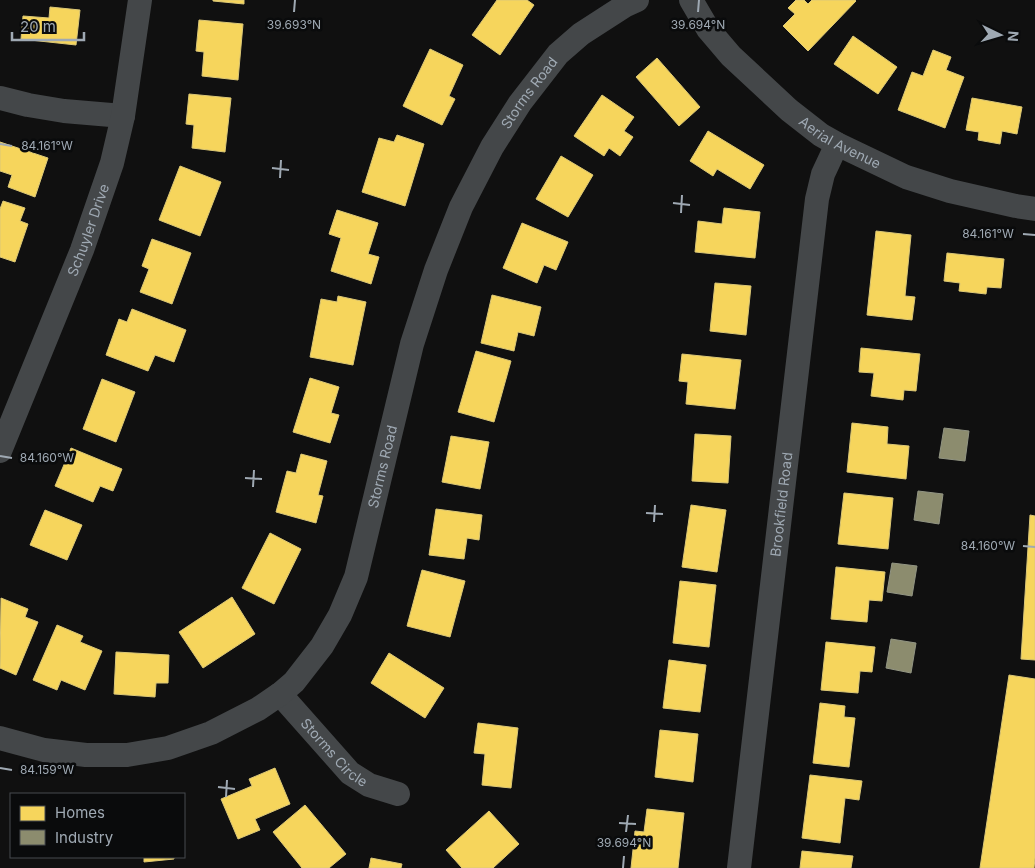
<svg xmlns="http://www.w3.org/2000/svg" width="1035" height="868" font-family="Inter,sans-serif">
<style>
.homes{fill:#f6d55c;stroke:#dcc876}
.industry{fill:#8c8c6e;stroke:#929583}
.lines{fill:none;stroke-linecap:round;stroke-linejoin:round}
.street{stroke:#444749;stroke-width:24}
.ticks{fill:none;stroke:#9fa9b3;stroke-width:2}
.labels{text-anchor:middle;stroke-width:5;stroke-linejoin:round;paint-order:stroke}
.street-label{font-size:14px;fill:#9fa9b3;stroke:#0a0b0c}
.ticks-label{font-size:12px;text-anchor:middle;fill:#9fa9b3;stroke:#0a0b0c;stroke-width:5;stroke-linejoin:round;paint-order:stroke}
</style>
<rect width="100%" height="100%" fill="#101010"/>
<path class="homes" d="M 213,0 L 244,0 L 244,4 L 213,1 Z
M 497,0 L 527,0 L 534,5 L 500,55 L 472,35 Z
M 796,0 L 804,0 L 808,4 L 812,0 L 855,0 L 856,1 L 808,51 L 783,26 L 795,14 L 788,8 Z
M 50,7 L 80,10 L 76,45 L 21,39 L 23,16 L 49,18 Z
M 199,20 L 243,24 L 238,80 L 202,76 L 204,52 L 196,51 Z
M 853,36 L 897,67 L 878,94 L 834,64 Z
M 430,49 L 463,65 L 449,96 L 455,99 L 442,125 L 403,106 Z
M 933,50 L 951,57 L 946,70 L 964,77 L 945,128 L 898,110 L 912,72 L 923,76 Z
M 657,58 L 700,107 L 679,126 L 636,77 Z
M 189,94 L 231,98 L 225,152 L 192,148 L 194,125 L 186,124 Z
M 602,95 L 634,117 L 624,131 L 633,137 L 620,156 L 609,148 L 604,156 L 574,136 Z
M 972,98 L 1022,107 L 1017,134 L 1002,131 L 1000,144 L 978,140 L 979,132 L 966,130 Z
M 708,131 L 764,165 L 750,189 L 717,169 L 713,176 L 690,161 Z
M 397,135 L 424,144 L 405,206 L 362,192 L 379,138 L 394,142 Z
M 0,142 L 48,158 L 35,197 L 8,187 L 12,175 L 0,171 Z
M 561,156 L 593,175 L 568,217 L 536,199 Z
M 180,166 L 221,182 L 200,236 L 159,220 Z
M 3,201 L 25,208 L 20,221 L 28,224 L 15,262 L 0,257 L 0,209 Z
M 724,208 L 760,212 L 755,258 L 695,252 L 698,221 L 722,224 Z
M 337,210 L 378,223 L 368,254 L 379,257 L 371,284 L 331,271 L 341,238 L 329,234 Z
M 522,223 L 568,242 L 556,270 L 544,265 L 537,283 L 503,268 Z
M 876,231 L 911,235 L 905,296 L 915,297 L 912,320 L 867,315 Z
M 152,239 L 191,253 L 172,304 L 140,292 L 149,269 L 142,266 Z
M 947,253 L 1004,259 L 1001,288 L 987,287 L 986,294 L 959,291 L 960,283 L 944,281 Z
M 715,283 L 751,286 L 746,335 L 710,331 Z
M 492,295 L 541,307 L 534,336 L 518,332 L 514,351 L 481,343 Z
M 338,296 L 366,302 L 353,365 L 310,357 L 321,299 L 337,302 Z
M 132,309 L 186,330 L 174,362 L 155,355 L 148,371 L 106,355 L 119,319 L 127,322 Z
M 861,348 L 920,354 L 916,391 L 904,390 L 903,400 L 871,396 L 874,373 L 859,372 Z
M 476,351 L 511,361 L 494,422 L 458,412 Z
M 682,354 L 741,360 L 735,409 L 686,404 L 688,382 L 679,381 Z
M 310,378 L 339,387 L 331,413 L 339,415 L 330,443 L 293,432 Z
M 102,379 L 135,392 L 116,442 L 83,429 Z
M 852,423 L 888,427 L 887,444 L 909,446 L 906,479 L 847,472 Z
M 695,434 L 731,436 L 728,483 L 692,481 Z
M 451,436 L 489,442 L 480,489 L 442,482 Z
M 71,448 L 122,469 L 113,491 L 100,486 L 93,502 L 55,486 Z
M 301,454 L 327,461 L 318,495 L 323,496 L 316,523 L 276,512 L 287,471 L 296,473 Z
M 844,493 L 893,498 L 888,549 L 838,544 Z
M 691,505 L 726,510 L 717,572 L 682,567 Z
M 436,509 L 482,515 L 479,540 L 467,538 L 464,559 L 429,555 Z
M 45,510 L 82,525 L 67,560 L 30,545 Z
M 1030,515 L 1035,516 L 1035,660 L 1021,659 Z
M 270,533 L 301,549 L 274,604 L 242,588 Z
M 836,567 L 885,572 L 882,601 L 869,600 L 867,622 L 831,619 Z
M 422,570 L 465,581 L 450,637 L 407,626 Z
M 680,581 L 716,585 L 709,647 L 673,643 Z
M 232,597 L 255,634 L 203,668 L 179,632 Z
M 1,598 L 28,609 L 25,617 L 38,622 L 16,675 L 0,668 Z
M 57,625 L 83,636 L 80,642 L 102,651 L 85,690 L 61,680 L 57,690 L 33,680 Z
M 826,642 L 875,647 L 872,672 L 860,671 L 858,693 L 821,690 Z
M 116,652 L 169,655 L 168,683 L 156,683 L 155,697 L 114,694 Z
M 389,653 L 444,688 L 425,718 L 371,683 Z
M 669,660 L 706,665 L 700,712 L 663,708 Z
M 1009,675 L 1035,679 L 1035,858 L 1034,868 L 980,868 Z
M 820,703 L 845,706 L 844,717 L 855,718 L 849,767 L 813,763 Z
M 478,723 L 518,728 L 511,788 L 482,785 L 485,754 L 474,753 Z
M 660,730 L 698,734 L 693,782 L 655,777 Z
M 275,768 L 290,804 L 255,819 L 260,830 L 238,839 L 221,799 L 252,786 L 249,779 Z
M 810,775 L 862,781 L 859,800 L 845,798 L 840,843 L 802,838 Z
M 305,805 L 346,854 L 329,868 L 302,868 L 273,832 Z
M 647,809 L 684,813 L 678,868 L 631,868 L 635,831 L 644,832 Z
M 489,811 L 519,844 L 493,868 L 462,868 L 446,850 Z
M 802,851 L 853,856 L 851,868 L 800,868 Z
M 144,857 L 174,857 L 174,859 L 144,862 Z
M 371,858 L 402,864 L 401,868 L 369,868 Z"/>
<path class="industry" d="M 944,428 L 969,431 L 965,461 L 939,458 Z
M 918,491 L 943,494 L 939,524 L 914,520 Z
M 892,563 L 917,566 L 912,596 L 887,592 Z
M 891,639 L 916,643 L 911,673 L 886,668 Z"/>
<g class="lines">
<g class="street">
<path id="s1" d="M 691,0 L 708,29 L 731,56 L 789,110 L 821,135 L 837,144 L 906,177 L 950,191 L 1016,206 L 1035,209"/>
<path d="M 0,98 L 28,105 L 64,111 L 123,116"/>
<path id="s2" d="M 0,451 L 82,250 L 112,163 L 123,116 L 140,0"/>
<path id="s3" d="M 280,694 L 350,773 L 369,785 L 398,794"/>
<path id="s4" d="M 0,738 L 44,750 L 86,755 L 127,755 L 168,748 L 211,733 L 258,709 L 280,694 L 294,682 L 322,646 L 340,615 L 356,577 L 412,344 L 436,270 L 461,207 L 492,147 L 520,103 L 558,54 L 581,34 L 626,5 L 637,0"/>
<path id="s5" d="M 739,868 L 817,199 L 823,174 L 837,144"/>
</g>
</g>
<path class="ticks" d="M 294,12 L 295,0M 698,12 L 699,0M 0,144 L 12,146M 272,168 L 289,170M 280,178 L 281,160M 673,203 L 690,205M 681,213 L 682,195M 1023,234 L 1035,235M 0,456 L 12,458M 245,478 L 262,479M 253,487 L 254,470M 646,513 L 663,514M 654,522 L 655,505M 1023,546 L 1035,547M 0,768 L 12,770M 218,787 L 235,789M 226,797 L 227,780M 619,823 L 636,824M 626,832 L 628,815M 623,868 L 624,856"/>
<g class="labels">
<g class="street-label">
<text dy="5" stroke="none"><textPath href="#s4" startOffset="955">Storms Road</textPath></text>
<text dy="5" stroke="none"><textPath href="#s1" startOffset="209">Aerial Avenue</textPath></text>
<text dy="5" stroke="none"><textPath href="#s2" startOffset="238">Schuyler Drive</textPath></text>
<text dy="5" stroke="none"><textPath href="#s4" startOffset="550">Storms Road</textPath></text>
<text dy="5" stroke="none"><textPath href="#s5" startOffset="366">Brookfield Road</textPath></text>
<text dy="5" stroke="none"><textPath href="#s3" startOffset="80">Storms Circle</textPath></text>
</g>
</g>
<g class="ticks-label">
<text x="294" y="29">39.693°N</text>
<text x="698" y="29">39.694°N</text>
<text x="47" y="150">84.161°W</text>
<text x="988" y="238">84.161°W</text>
<text x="47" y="462">84.160°W</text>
<text x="988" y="550">84.160°W</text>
<text x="47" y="774">84.159°W</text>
<text x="624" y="847">39.694°N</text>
</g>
<rect x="10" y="793" width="175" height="65" fill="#0a0b0c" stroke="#464a4f"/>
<rect x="20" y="806" width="25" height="15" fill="#f6d55c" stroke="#464a4f"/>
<text x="55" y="818" font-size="15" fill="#9fa9b3">Homes</text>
<rect x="20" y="830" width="25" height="15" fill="#8c8c6e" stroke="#464a4f"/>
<text x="55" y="843" font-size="15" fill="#9fa9b3">Industry</text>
<g transform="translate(1000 35) rotate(95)" stroke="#0a0b0c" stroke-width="4" paint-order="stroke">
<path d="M0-4L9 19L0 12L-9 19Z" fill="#9fa9b3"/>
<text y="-8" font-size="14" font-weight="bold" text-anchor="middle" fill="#9fa9b3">N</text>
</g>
<path d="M12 32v8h72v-8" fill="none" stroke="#9fa9b3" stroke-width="2.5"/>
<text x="20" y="32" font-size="15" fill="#9fa9b3" stroke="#0a0b0c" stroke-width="4" paint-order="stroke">20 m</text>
</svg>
